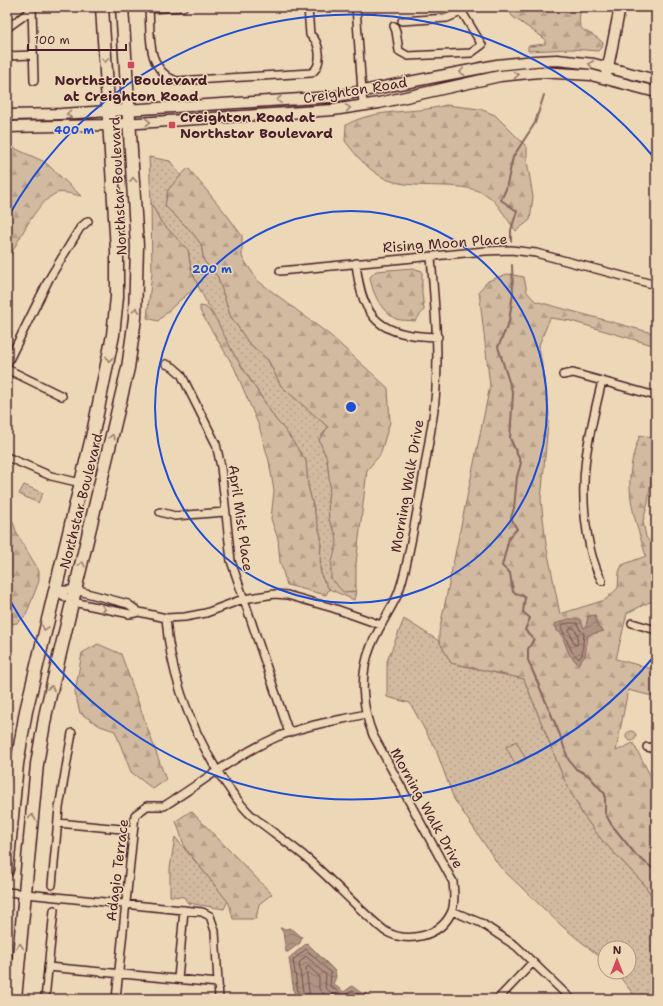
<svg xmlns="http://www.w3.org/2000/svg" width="663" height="1006" font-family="'Shantell Sans',sans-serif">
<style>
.grass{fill:url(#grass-dots);stroke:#8e6c66}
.forest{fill:url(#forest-firs);stroke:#8e6c66}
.pitch{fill:#d1baa0;stroke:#8e6c66}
.water{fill:url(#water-waves);stroke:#87655f}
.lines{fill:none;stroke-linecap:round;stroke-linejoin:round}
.shore{stroke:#734e4e;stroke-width:1}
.stream{stroke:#87655f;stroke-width:2}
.street-casing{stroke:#4a1f2b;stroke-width:10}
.secondary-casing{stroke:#4a1f2b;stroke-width:13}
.primary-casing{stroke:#4a1f2b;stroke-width:15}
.street{stroke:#ecd8b6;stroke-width:7}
.secondary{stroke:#ecd8b6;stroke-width:10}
.primary{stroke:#ecd8b6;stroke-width:12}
.oneway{stroke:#9b7c70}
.ring{fill:none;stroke:#1d4ed8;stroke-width:2}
.poi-dot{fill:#d1495b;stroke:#ecd8b6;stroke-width:1.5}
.labels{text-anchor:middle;stroke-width:3;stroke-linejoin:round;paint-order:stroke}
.poi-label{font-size:14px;font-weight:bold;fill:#4a1f2b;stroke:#ecd8b6}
.street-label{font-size:14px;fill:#4a1f2b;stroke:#ecd8b6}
.centre{fill:#1d4ed8;stroke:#ecd8b6;stroke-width:2}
.ring-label{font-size:12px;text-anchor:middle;font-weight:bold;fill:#1d4ed8;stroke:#ecd8b6;stroke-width:3;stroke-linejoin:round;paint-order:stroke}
</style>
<defs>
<pattern id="grass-dots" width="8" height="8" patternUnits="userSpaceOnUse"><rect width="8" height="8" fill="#d1baa0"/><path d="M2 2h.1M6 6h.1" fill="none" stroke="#b59f8a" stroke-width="1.8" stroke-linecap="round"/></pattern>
<pattern id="forest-firs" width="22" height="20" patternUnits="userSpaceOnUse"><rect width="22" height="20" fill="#d1baa0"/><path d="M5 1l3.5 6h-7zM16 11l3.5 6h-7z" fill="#b59f8a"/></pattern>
<pattern id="water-waves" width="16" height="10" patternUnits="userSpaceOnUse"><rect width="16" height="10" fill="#b09482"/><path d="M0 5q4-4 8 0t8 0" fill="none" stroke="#91786b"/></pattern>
</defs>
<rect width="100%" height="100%" fill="#ecd8b6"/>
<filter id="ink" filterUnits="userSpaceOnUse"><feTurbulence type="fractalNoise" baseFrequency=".025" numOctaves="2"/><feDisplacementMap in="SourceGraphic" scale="8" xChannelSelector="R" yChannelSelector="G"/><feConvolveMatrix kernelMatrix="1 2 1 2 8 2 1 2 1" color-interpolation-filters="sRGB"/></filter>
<g filter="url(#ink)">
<path class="grass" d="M 149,157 L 170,161 L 181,176 L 168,190 L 165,206 L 190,230 L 201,244 L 204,261 L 218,277 L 230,315 L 248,342 L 268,360 L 281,386 L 328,427 L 319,440 L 327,459 L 330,486 L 328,499 L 329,520 L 336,534 L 350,592 L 356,591 L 354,600 L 329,589 L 322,578 L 320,569 L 321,537 L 308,486 L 306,461 L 285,430 L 276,420 L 233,353 L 198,286 L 191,269 L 188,250 L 161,222 L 151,203 Z
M 24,485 L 43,493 L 38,503 L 19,494 Z
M 404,619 L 439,641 L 451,663 L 524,679 L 564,779 L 583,815 L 601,839 L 643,883 L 656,902 L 656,999 L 637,999 L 616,972 L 629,972 L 629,948 L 605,948 L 605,961 L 563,927 L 500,867 L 454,799 L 436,750 L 410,703 L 387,697 L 387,661 Z
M626 736a5 5 0 1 1 10 0a5 5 0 1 1-10 0Z
M 175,837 L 228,901 L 224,909 L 188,903 L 184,897 L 170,896 L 170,868 Z"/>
<path class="forest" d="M 506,7 L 512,7 L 517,13 L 538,7 L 581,7 C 575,38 587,26 603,43 L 602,47 L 598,51 L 572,49 L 528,51 L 528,46 L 545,44 L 545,39 L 513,17 Z
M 446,105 L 480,109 L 495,115 L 527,147 L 527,160 L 533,197 L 530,220 L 516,231 C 508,221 501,208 492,199 C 467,176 411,194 382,177 C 366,168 356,155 345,141 L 346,125 C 378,107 411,115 446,105 Z
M 7,145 L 45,162 L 81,196 C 75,195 64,191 57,193 C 36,201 18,242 7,262 Z
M 188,168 L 227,215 L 242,236 L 242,257 L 258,281 L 331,336 L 388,388 L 390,422 L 380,455 L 367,470 L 356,564 L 356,591 L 343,592 L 331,578 L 331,566 L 337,543 L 336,534 L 329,520 L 328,499 L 330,486 L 327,459 L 319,440 L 328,427 L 281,386 L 268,360 L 248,342 L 230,315 L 218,277 L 204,261 L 201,244 L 190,230 L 165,206 L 168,190 Z
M 151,203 L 161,222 L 188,250 L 191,269 L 198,286 L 180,300 L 158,321 L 147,318 L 152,273 Z
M 413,268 L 422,271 L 422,293 L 424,310 L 415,321 C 410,320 401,321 396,319 C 381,312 372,292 370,277 L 376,271 Z
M 507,274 L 524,277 L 527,292 L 535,301 L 656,334 L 656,346 L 571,321 L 550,318 L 539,345 L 549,413 L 541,500 L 546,544 L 560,614 L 605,600 L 618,588 L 619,572 L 622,565 L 646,556 C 632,510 621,483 640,435 L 656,439 L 648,503 L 643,521 L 646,537 L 656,549 L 656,599 L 627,613 L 616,659 L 656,670 L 656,697 L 628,690 L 616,751 L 633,743 L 656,786 L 656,902 L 643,883 L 601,839 L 583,815 L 564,779 L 524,679 L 451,663 L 439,641 L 439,632 L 490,386 L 479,291 L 488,281 Z
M 200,306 L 206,307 L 216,319 L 233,353 L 276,420 L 285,430 L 306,461 L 308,486 L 321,537 L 320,569 L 322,578 L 329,589 L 326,595 L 287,585 L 280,562 L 278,539 L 271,519 L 274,491 L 269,461 L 259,426 L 234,367 L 200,311 Z
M 7,494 L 10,500 L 11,516 L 17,534 L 39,571 L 39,581 L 26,615 L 17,623 L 7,625 Z
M 98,644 L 121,654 L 166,780 L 153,789 L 131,772 L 115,731 L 100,726 L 80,713 L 75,692 L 82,653 Z
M 191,811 L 272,894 L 259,904 L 256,919 L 233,919 L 229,903 L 185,848 L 176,821 Z"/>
<path class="pitch" d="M 516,741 L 526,759 L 516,765 L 506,747 Z"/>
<path class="water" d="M 512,7 L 538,7 L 517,13 Z
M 595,615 L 598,627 L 604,631 L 588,635 L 585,656 L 578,664 L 569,654 L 561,633 L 557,631 L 555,624 L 568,619 L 580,619 L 584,628 L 586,627 L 588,616 Z
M 280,928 L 286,929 L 290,928 L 290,931 L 292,929 L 302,937 L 300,943 L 288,952 L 286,952 L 283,932 Z
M 307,943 L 335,971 L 336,977 L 333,984 L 344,992 L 352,986 L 360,992 L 379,999 L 295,999 L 289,958 Z"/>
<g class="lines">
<path class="shore" d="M 569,623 L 577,623 L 580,630 L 584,633 L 582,655 L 579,659 L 572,652 L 561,627 L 562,625 Z
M 571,628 L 574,628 L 578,635 L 577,645 L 574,644 L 569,630 Z
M 299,999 L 293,960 L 306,949 L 331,973 L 330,986 L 343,995 L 353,991 L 368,999
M 304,999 L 299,963 L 306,956 L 326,975 L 325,988 L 339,999
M 310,999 L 306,968 L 308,966 L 319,976 L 319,989 L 328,999"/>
<path class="stream" d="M 511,241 L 511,230 L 517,211 L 501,200 L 506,189 L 513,157 L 535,123 L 544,95
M 512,265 L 513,293 L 509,322 L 498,347 L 513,394 L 510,438 L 521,463 L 517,477 L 514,508 L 511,518 L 517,529 L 509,538 L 502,566 L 510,573 L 513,592 L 525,597 L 523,612 L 530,618 L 525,630 L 534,639 L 528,649 L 528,660 L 560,735 L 568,759 L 576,769 L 588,775 L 605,794 L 605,813 L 611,824 L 636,855 L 656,871"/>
<defs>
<path id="street" d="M 32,7 L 34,81
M 149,7 C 151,34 145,69 176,81 L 311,73 C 323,67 321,41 310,35 L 308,7
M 356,7 L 363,105
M 149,9 L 183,7
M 402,21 L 447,18 L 461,12
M 394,26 L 396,31 L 399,51 L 408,56 L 471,53 L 482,45 L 459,7
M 7,28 L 32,10
M 7,56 L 33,55
M 356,263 C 362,321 381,336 438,337
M 280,271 L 485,251 L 511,250 L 536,253 L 656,285
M 7,364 L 49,279 L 80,228 L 88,221
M 166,364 L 173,367 L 181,374 L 216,444 L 221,467 L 231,561 L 289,733
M 7,369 L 62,396
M 563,375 L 573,373 L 656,396
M 7,457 L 51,476 L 81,483
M 160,512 L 175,516 L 225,512
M 602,581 C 593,565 590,549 587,532 C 578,475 589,435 602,381
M 55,590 L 75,590 L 128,604 L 139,612 L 166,618 L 185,617 L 206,613 L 243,599 L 275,594 L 287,595 L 333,608 L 381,625
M 55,590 L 73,602 L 130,614 L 139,612
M 166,618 C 170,674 189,724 218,772 C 228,787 238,803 251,815 C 270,831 291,844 309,860 C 335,883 358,909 385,931 C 407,944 441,937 452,911 C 455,902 454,891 453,882 L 373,735 C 362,708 359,675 371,646 C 378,629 388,614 396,598 C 401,588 403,577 406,566 C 417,517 425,466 433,417 C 441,363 435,310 431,257
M 632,623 L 656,630
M 647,747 L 656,749
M 58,823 L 132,830
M 52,885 L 59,808 L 72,733
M 7,892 L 202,912 L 210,916 L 215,931 L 219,999
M 452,911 L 481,923 L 516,946 L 571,999
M 48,967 L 218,983
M 178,979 L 184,910
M 45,999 L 54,910
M 116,999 L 135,815 L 147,806 L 164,806 C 201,783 236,755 277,737 C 305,725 336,721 366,714
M 498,999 L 533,962"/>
<path id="secondary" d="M 607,72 L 620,7
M 7,115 L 61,114 L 332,97 L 497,65 L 535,61 L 557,60 L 594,64 L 656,80
M 7,127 L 109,125 L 333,110 L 379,103 L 500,76 L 539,72 L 591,75 L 656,92"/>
<path id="primary" d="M 7,870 L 17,764 L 26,711 L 93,433 L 113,335 L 117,297 L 117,250 L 102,7
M 15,999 L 37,764 L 46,712 L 128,368 L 135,318 L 137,246 L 122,7"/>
</defs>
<use href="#street" class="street-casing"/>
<use href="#secondary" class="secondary-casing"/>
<use href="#primary" class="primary-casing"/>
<use href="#street" class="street"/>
<use href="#secondary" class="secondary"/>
<use href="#primary" class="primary"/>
</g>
<defs><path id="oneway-chevron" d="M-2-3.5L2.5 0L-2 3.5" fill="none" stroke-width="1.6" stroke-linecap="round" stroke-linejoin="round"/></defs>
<g class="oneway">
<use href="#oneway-chevron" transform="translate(105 60) rotate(87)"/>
<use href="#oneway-chevron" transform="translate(591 64) rotate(-172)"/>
<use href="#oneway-chevron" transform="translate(462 72) rotate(169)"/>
<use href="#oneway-chevron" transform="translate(516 75) rotate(-6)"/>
<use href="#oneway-chevron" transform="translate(279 100) rotate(176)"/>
<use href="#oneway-chevron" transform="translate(348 108) rotate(-9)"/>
<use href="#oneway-chevron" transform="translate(69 114) rotate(176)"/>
<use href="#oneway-chevron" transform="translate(148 122) rotate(-3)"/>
<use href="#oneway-chevron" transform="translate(133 180) rotate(-93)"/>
<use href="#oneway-chevron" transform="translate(136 310) rotate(-87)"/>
<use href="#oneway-chevron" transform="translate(109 359) rotate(101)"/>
<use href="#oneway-chevron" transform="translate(112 437) rotate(-77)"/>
<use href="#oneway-chevron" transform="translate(82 564) rotate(-76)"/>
<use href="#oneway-chevron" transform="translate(103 609) rotate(13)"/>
<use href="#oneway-chevron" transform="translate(45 628) rotate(103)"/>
<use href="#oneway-chevron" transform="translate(51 688) rotate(-77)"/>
<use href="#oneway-chevron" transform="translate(32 817) rotate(-85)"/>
<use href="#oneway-chevron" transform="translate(20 946) rotate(-84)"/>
</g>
</g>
<g class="ring">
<circle cx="351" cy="407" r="196"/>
<path d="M656 654A392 392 0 0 1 8 597M8 217A392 392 0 0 1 656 160"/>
</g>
<g class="poi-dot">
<rect x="127" y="61" width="8" height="8" rx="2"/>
<rect x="168" y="121" width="8" height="8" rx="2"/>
</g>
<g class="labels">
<g class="poi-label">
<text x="131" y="85">Northstar Boulevard<tspan x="131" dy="16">at Creighton Road</tspan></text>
<text x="180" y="122" text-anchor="start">Creighton Road at<tspan x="180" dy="16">Northstar Boulevard</tspan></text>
</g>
<g class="street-label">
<text transform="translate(355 90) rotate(-9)" y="5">Creighton Road</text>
<text transform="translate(118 186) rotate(-93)" y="5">Northstar Boulevard</text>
<text transform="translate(445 243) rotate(-4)" y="5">Rising Moon Place</text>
<text transform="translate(407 486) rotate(-80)" y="5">Morning Walk Drive</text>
<text transform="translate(81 501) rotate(-76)" y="5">Northstar Boulevard</text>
<text transform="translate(241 518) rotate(82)" y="5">April Mist Place</text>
<text transform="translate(427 808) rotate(61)" y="5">Morning Walk Drive</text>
<text transform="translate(117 870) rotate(-83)" y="5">Adagio Terrace</text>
</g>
</g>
<circle cx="351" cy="407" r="6" class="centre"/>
<g class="ring-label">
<text x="74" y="134">400 m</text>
<text x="212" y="273">200 m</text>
</g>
<rect width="663" height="1006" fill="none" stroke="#ecd8b6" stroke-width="24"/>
<rect x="12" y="12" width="639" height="982" fill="none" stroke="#4a1f2b" stroke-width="1.5" filter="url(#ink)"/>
<g transform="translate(617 960)"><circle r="19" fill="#ecd8b6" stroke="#ab8e7e"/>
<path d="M0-3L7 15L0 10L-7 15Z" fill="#d1495b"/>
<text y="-6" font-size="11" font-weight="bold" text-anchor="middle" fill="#4a1f2b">N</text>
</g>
<path d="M28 44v6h98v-6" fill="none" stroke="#4a1f2b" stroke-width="2"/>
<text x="34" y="44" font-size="12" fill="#4a1f2b" stroke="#ecd8b6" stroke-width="3" paint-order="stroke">100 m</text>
</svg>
